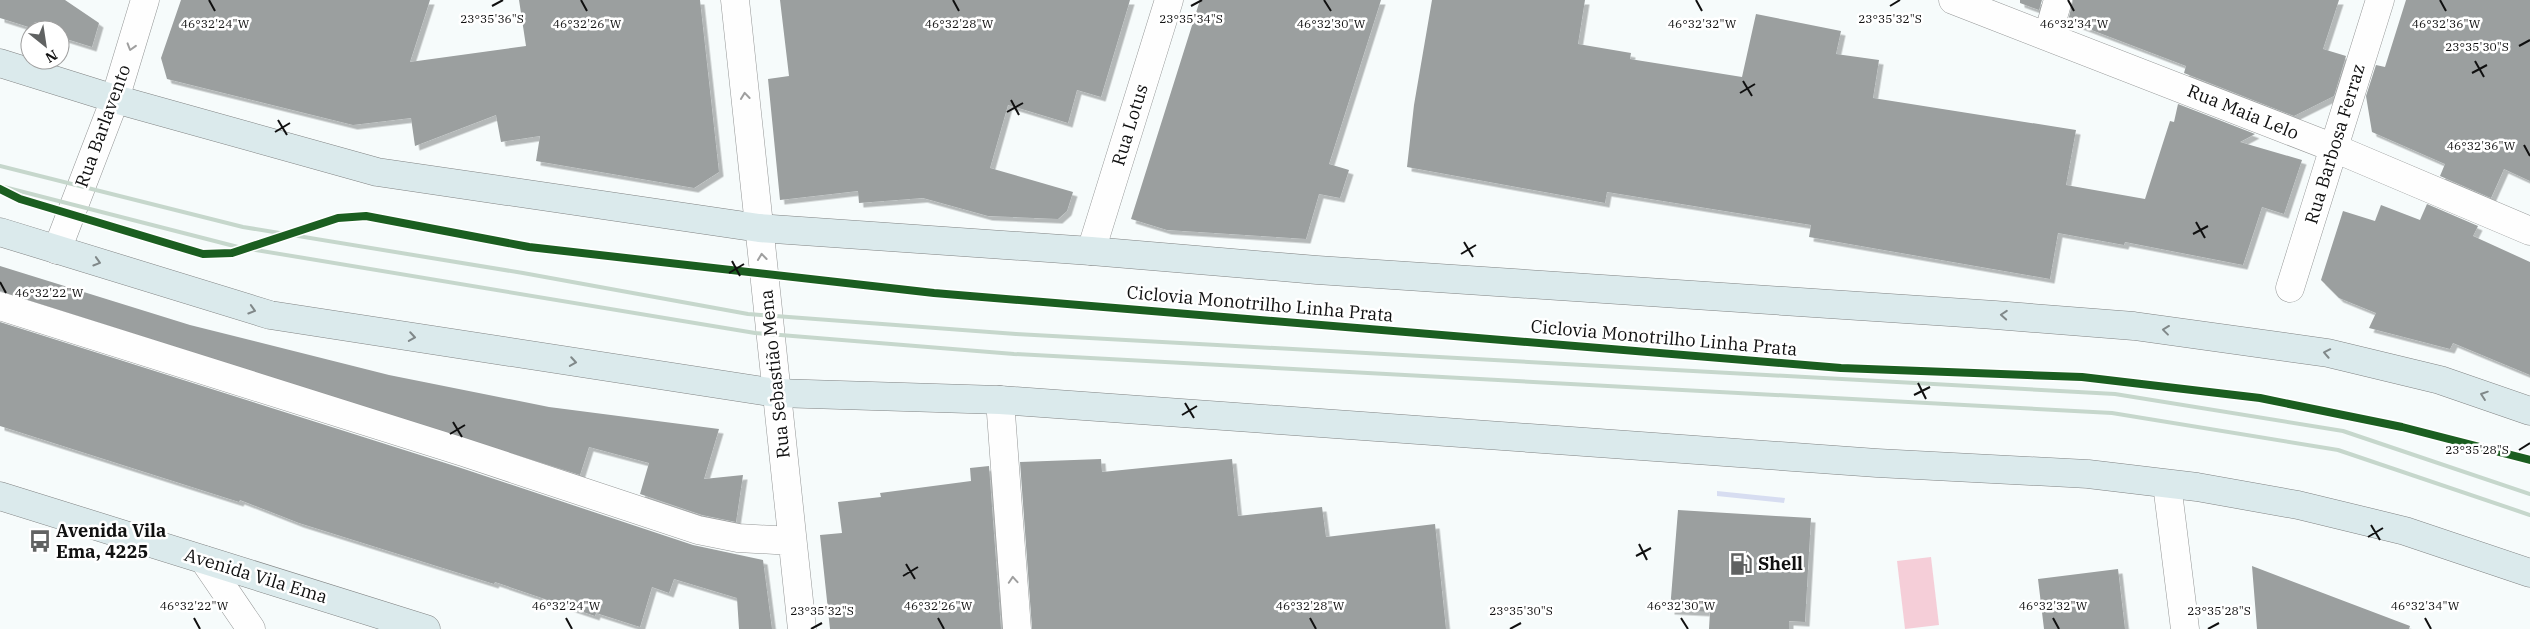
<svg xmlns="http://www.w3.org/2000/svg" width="2530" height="629" font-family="'IBM Plex Serif',serif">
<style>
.green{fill:#d7ddf1}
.water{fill:#f5ced8}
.building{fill:#9b9f9f;filter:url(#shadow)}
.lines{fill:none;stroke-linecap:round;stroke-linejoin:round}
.minor-casing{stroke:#949696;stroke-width:29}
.major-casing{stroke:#818383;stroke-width:29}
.minor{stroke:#fefefe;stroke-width:28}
.major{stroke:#dbeaec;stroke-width:28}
.rail{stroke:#c6d7cc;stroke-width:4}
.cycleway-casing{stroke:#fff;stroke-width:11}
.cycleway{stroke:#1b5e20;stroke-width:8}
.oneway{stroke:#9f9f9f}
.oneway2{stroke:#808889}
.ticks{fill:none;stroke:#101010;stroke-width:2}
.labels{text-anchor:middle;stroke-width:5;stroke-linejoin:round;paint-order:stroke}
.street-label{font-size:18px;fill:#101010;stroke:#fff}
.poi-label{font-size:18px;font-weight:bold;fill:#101010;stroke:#fff;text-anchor:start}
.ticks-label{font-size:12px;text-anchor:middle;fill:#101010;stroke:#fff;stroke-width:5;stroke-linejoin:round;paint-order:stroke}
</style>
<defs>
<filter id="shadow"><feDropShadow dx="4.5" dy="4.5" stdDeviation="0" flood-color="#0004"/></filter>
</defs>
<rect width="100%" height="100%" fill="#f6fbfb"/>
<path class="green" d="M 1717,491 L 1785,498 L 1784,503 L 1717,496 Z"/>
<path class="water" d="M 1931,557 L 1939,625 L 1905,629 L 1897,561 Z"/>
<path class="building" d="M 0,0 L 65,0 L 99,23 L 92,47 L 60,37 L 60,30 L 38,30 L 0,18 Z
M 181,0 L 430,0 L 410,62 L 526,46 L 519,0 L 700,0 L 719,172 L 694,188 L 536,161 L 540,136 L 501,142 L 496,115 L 415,146 L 411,118 L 353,125 L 167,79 L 161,58 Z
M 780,0 L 1130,0 L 1101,97 L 1077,90 L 1068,123 L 1008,105 L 990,168 L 1073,192 L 1067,211 L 1058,219 L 988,216 L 923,198 L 859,203 L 858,191 L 780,200 L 768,79 L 789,76 Z
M 1200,0 L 1381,0 L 1329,164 L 1349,170 L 1340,198 L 1319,194 L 1306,239 L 1167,230 L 1131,219 Z
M 1432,0 L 1585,0 L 1578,44 L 1631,53 L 1630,59 L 1742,77 L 1756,14 L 1841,31 L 1836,54 L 1879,60 L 1873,98 L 2076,130 L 2066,185 L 2145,199 L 2170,121 L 2174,122 L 2178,104 L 2255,134 L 2240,142 L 2302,160 L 2284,214 L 2262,207 L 2243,265 L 2125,242 L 2124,245 L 2058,233 L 2050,279 L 1809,237 L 1811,225 L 1607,192 L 1605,203 L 1407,167 L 1414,105 Z
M 2020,0 L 2042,0 L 2039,10 L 2020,3 Z
M 2073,0 L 2339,0 L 2323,49 L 2346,56 L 2334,96 L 2294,116 L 2184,73 L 2186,66 L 2068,21 Z
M 2406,0 L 2530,0 L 2530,181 L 2504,169 L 2491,198 L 2440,176 L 2445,164 L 2372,132 L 2366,96 L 2376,65 L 2385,67 Z
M 2427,204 L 2478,226 L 2473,236 L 2530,262 L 2530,375 L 2453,343 L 2450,349 L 2369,328 L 2376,313 L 2339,298 L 2321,280 L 2343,211 L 2375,221 L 2381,205 L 2420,220 Z
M 0,266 L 190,325 L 389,375 L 549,407 L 719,429 L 704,479 L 743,475 L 736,522 L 702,515 L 640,494 L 649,463 L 589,447 L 580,475 L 0,291 Z
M 0,322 L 458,467 L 693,545 L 763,560 L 772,629 L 739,629 L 737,598 L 674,579 L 669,593 L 652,587 L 640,627 L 596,613 L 595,616 L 495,582 L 494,584 L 299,523 L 240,500 L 239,502 L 0,426 Z
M 1101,459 L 1102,472 L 1232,459 L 1238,516 L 1322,507 L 1326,537 L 1435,524 L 1446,629 L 1032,629 L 1020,462 Z
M 989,466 L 1001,629 L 830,629 L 820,535 L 842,533 L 838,502 L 881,497 L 880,493 L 971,481 L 970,468 Z
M 1678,510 L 1811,518 L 1805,622 L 1789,621 L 1789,629 L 1709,629 L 1710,612 L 1670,610 Z
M 2252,566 L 2410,626 L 2409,629 L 2257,629 Z
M 2118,569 L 2125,629 L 2044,629 L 2038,579 Z"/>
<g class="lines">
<defs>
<path id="minor" d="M 735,0 L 802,629
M 1953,0 L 2334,148 L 2530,231
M 2048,35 L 2058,0
M 57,250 L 115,99 L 145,0
M 1091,251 L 1169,0
M 2290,288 L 2380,0
M 0,306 L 463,452 L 698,530 L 738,538 L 792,541
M 1000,400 L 1017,629
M 2167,484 L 2185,629
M 204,560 L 251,629"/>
<path id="major" d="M 0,63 L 115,99 L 377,172 L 759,228 L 1091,251 L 1317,270 L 1995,315 L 2134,326 L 2328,353 L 2440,380 L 2530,411
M 0,232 L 270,315 L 776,393 L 1000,400 L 1877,463 L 2088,474 L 2197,487 L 2298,505 L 2405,531 L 2530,573
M 0,496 L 426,629"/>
</defs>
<use href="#minor" class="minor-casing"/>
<use href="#major" class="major-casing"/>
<use href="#minor" class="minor"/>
<use href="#major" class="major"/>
<path class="rail" d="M 0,166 L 243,227 L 523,273 L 748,314 L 1016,334 L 2115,394 L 2343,431 L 2530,494
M 0,186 L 238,247 L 755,333 L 1014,354 L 2112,413 L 2338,450 L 2530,515"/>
<defs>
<path id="cycleway" d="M 0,189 L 20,199 L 203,254 L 232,253 L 338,218 L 366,216 L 529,247 L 934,293 L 1841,368 L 2082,377 L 2260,398 L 2402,427 L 2530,460"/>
</defs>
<use href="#cycleway" class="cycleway-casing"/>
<use href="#cycleway" class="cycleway"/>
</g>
<defs><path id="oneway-chevron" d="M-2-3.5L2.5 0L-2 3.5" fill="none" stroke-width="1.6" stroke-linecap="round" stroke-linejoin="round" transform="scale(1.25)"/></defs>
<g class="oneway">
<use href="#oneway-chevron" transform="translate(131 47) rotate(107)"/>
<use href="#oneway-chevron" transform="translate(745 96) rotate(-96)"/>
<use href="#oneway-chevron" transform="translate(762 257) rotate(-96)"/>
<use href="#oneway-chevron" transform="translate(1013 580) rotate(-94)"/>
</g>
<g class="oneway2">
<use href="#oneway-chevron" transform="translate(97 262) rotate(17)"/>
<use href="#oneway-chevron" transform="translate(252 310) rotate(17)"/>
<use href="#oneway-chevron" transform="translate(2004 315) rotate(-176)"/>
<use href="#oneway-chevron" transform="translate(2166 330) rotate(-173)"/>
<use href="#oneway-chevron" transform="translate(412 337) rotate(9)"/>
<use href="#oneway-chevron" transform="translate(2327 353) rotate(-169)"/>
<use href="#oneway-chevron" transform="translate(573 362) rotate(9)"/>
<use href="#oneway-chevron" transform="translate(2484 395) rotate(-161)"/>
</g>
<path class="ticks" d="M 209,0 L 215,11M 581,0 L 587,11M 953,0 L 959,11M 1324,0 L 1331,11M 1696,0 L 1702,11M 2068,0 L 2074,11M 2440,0 L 2446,11M 492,6 L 503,0M 1191,6 L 1202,0M 1890,6 L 1900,0M 2519,46 L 2530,40M 2475,61 L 2484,77M 2472,73 L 2487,65M 1743,81 L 1752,96M 1740,93 L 1755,84M 1011,100 L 1019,115M 1007,112 L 1023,103M 278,120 L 287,135M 275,132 L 290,123M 2524,145 L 2530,156M 2196,222 L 2205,238M 2193,234 L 2208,226M 1464,242 L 1473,257M 1461,254 L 1476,245M 732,261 L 740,276M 729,273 L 744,264M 0,282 L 6,293M 1918,383 L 1926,399M 1914,395 L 1930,387M 1185,403 L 1194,418M 1182,415 L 1197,406M 453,422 L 462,437M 450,434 L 465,425M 2519,450 L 2530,443M 2371,525 L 2380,540M 2368,537 L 2383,528M 1639,544 L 1647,560M 1636,556 L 1651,548M 906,564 L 915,579M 903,576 L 918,567M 194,618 L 200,629M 566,618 L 572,629M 938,618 L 944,629M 1310,618 L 1316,629M 1681,618 L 1688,629M 2053,618 L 2059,629M 2425,618 L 2431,629M 811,629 L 822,623M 1510,629 L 1521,623M 2208,629 L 2219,623"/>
<defs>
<symbol id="bus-bare" viewBox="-9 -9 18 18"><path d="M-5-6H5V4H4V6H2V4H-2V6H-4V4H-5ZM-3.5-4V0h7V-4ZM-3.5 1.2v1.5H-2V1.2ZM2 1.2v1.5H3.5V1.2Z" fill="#606262" stroke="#fff" stroke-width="2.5" paint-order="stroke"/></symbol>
<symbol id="fuel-bare" viewBox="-9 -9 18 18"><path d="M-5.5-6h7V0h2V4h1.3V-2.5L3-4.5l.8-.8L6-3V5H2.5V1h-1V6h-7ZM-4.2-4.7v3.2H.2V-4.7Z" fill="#606262" stroke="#fff" stroke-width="2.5" paint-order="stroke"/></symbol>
</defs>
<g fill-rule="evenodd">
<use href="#bus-bare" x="24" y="525" width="32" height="32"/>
<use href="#fuel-bare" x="1725" y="548" width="32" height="32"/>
</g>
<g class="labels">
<g class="street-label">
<text transform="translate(2243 112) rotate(22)" y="6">Rua Maia Lelo</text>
<text transform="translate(1130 125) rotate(-73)" y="6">Rua Lotus</text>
<text transform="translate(103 126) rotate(-70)" y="6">Rua Barlavento</text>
<text transform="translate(2335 144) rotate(-73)" y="6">Rua Barbosa Ferraz</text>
<text transform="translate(1260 304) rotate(5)" y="6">Ciclovia Monotrilho Linha Prata</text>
<text transform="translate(1664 338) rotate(5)" y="6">Ciclovia Monotrilho Linha Prata</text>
<text transform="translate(775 374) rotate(-96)" y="6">Rua Sebastião Mena</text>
<text transform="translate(256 576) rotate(17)" y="6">Avenida Vila Ema</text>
</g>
<g class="poi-label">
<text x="56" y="537">Avenida Vila<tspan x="56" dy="21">Ema, 4225</tspan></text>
<text x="1758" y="570">Shell</text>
</g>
</g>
<g class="ticks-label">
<text x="492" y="23">23°35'36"S</text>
<text x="1191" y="23">23°35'34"S</text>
<text x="1890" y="23">23°35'32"S</text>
<text x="587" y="28">46°32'26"W</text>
<text x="959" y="28">46°32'28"W</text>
<text x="1331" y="28">46°32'30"W</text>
<text x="215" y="28">46°32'24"W</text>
<text x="1702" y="28">46°32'32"W</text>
<text x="2074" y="28">46°32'34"W</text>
<text x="2446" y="28">46°32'36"W</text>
<text x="2477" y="51">23°35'30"S</text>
<text x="2481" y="150">46°32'36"W</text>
<text x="49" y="297">46°32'22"W</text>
<text x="2477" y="454">23°35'28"S</text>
<text x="194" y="610">46°32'22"W</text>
<text x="566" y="610">46°32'24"W</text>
<text x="938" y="610">46°32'26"W</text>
<text x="1310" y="610">46°32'28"W</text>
<text x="1681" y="610">46°32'30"W</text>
<text x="2053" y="610">46°32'32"W</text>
<text x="2425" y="610">46°32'34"W</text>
<text x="822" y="615">23°35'32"S</text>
<text x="1521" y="615">23°35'30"S</text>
<text x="2219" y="615">23°35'28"S</text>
</g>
<g transform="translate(45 45) rotate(150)"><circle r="24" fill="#ffffff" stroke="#9f9f9f"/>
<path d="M0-4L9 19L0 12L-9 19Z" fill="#606262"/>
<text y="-8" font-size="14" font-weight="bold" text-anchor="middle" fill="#101010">N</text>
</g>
</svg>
